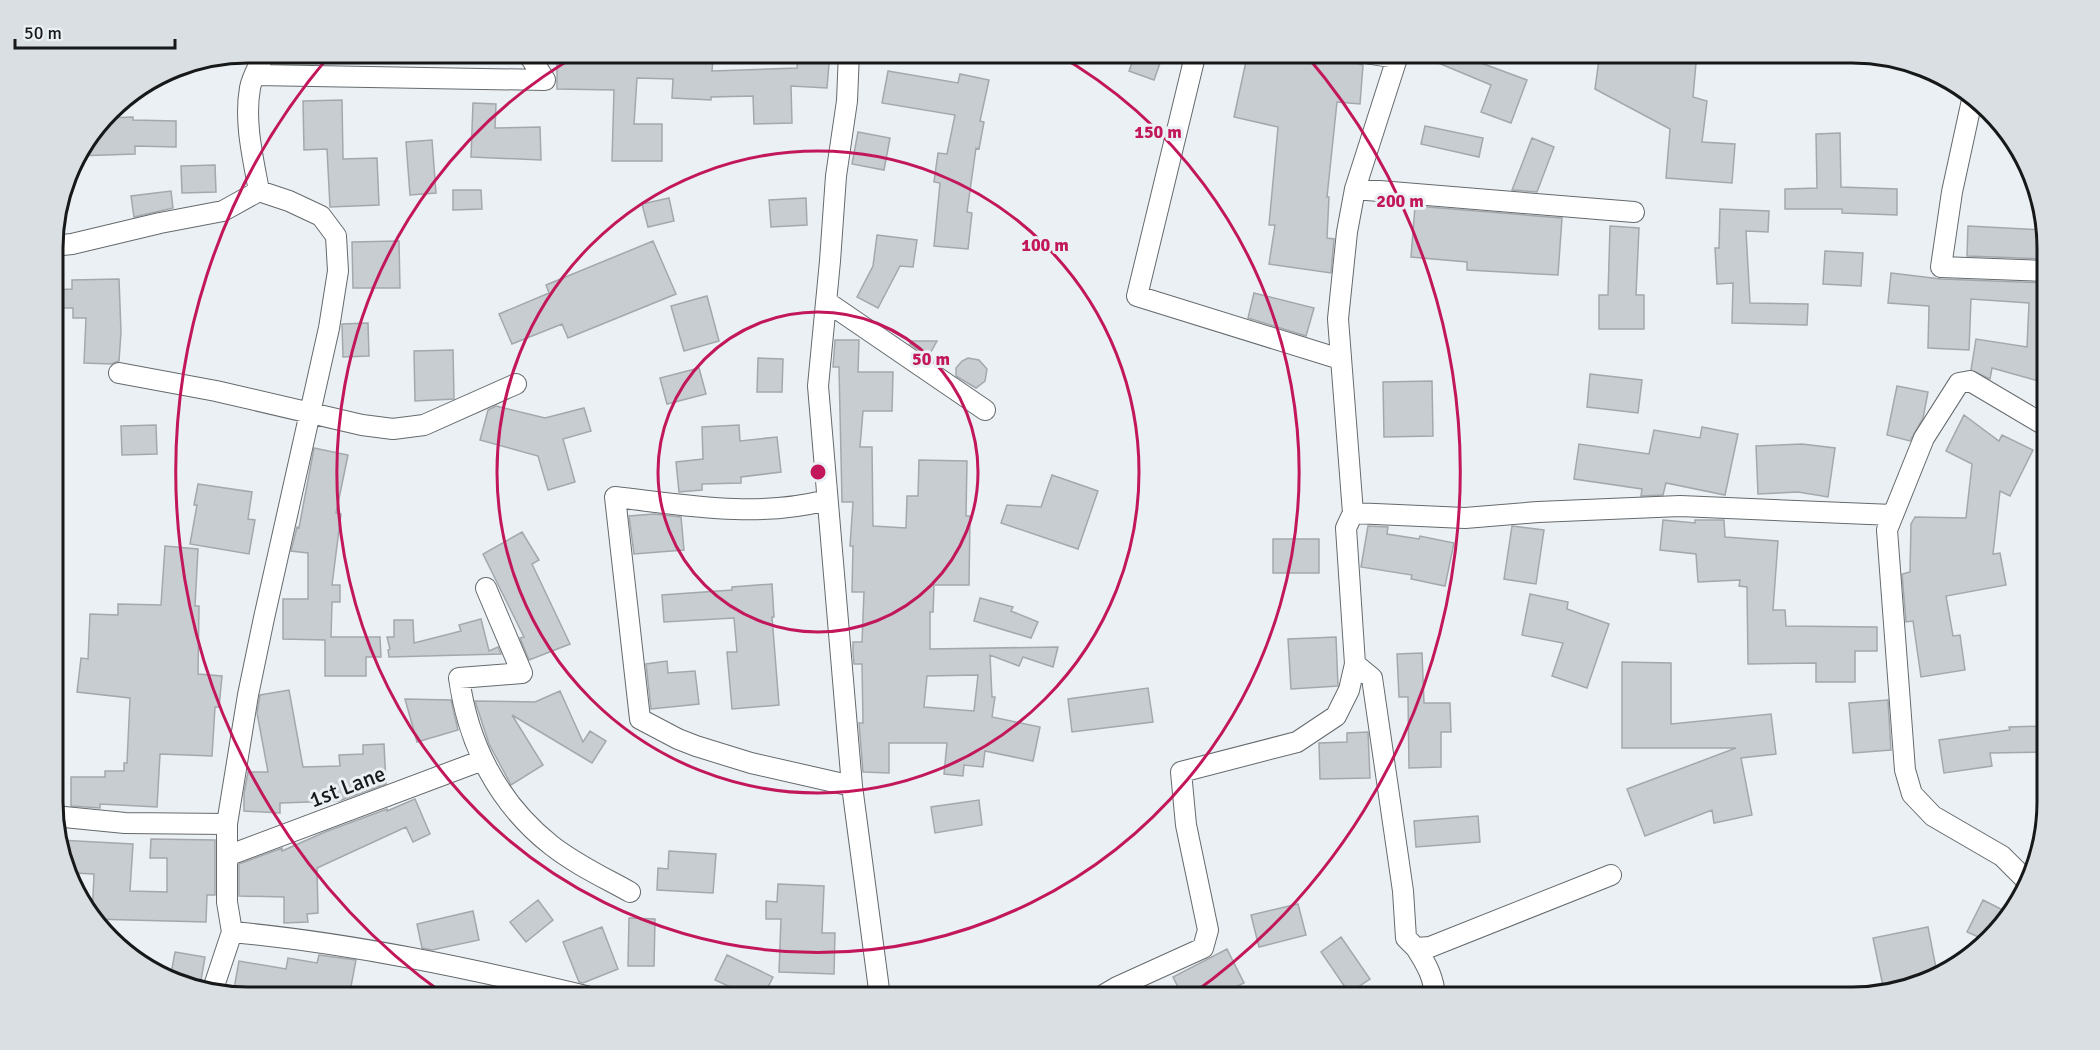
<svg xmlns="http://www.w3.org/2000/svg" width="2100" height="1050" font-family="Signika,sans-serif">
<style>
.building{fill:#c8cdd1;stroke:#a4a8ac;stroke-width:1.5;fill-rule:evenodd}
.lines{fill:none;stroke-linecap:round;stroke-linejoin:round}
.minor-casing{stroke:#656a6d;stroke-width:22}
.minor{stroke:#fff;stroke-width:20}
.ring{fill:none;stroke:#c2185b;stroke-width:3}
.labels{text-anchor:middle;stroke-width:6;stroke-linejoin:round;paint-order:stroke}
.street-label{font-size:22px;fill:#161819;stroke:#eaf0f3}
.rim{fill:none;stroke:#161819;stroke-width:3}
.centre{fill:#c2185b;stroke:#eaf0f3;stroke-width:3}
.ring-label{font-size:18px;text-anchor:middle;font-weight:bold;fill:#c2185b;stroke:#eaf0f3;stroke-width:6;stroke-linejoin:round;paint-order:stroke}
</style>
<rect width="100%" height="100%" fill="#eaf0f3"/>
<path class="building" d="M 611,52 L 664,52 L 664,57 L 713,59 L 712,71 L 797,68 L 798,52 L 830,52 L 827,88 L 791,86 L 792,123 L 754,124 L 753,96 L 711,97 L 711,100 L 672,98 L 673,79 L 637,78 L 634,124 L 662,124 L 662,161 L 612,161 L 614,90 L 557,89 L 557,59 L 611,60 Z
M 1136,52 L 1164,52 L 1154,80 L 1129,71 Z
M 1248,52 L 1347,54 L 1352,62 L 1363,65 L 1360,104 L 1337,102 L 1327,197 L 1329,197 L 1327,238 L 1334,239 L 1331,273 L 1269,264 L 1275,225 L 1269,225 L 1278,127 L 1234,117 Z
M 1412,52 L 1472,52 L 1483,57 L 1481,63 L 1527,80 L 1511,123 L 1481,112 L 1491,85 Z
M 1600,52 L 1697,52 L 1693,97 L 1707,101 L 1702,142 L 1735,144 L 1732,183 L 1666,178 L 1670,129 L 1595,89 Z
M 888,71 L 958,83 L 960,74 L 989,80 L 980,121 L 984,122 L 979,149 L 976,148 L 967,212 L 972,213 L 968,249 L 934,246 L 940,183 L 934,182 L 938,153 L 947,154 L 955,115 L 882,103 Z
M 342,100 L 343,159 L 377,158 L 379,205 L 330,207 L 327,149 L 304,150 L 303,101 Z
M 473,103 L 496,104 L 495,128 L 540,127 L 541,160 L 471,157 Z
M 133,117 L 133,120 L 176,121 L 176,147 L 135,146 L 135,154 L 77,156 L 106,118 Z
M 1425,126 L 1483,138 L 1479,157 L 1421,144 Z
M 858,132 L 890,138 L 884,170 L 852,164 Z
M 1840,133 L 1841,187 L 1897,189 L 1897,215 L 1842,213 L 1842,209 L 1785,209 L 1785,189 L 1817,188 L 1816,134 Z
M 1532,138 L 1554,147 L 1537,192 L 1512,190 Z
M 432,140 L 436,193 L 410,195 L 406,142 Z
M 215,165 L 216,192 L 182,193 L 181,166 Z
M 453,190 L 481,190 L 482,209 L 453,210 Z
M 171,191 L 173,208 L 134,217 L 131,196 Z
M 669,198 L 674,221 L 648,227 L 642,204 Z
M 806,198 L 807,225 L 771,227 L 769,200 Z
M 1415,206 L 1562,218 L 1558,275 L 1467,270 L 1467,262 L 1411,257 Z
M 1720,209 L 1769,211 L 1768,232 L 1746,231 L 1750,303 L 1808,304 L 1807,325 L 1732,323 L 1733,283 L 1717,284 L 1715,248 L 1719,248 Z
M 1610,226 L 1639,228 L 1636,295 L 1644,295 L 1644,329 L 1599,329 L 1599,295 L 1608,295 Z
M 1968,226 L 2046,230 L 2046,259 L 1967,256 Z
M 877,235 L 917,240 L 913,267 L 900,266 L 878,308 L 857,297 L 873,266 Z
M 399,241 L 400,288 L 353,288 L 352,242 Z
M 653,241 L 676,294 L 568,338 L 562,324 L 512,344 L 499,314 L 549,293 L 546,285 Z
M 1825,251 L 1863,253 L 1861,286 L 1823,284 Z
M 1891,273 L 1941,279 L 2046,283 L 2046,366 L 2042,382 L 1992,368 L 1990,379 L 1971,370 L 1976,339 L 2027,347 L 2029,303 L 1971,299 L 1969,350 L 1928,348 L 1929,306 L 1888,303 Z
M 119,279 L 121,332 L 119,361 L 111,364 L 84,363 L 86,318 L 73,318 L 73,308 L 53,308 L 53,290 L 72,289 L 72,280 Z
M 1254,293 L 1314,308 L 1306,336 L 1248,318 Z
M 707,296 L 719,341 L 684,351 L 671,306 Z
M 368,323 L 369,356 L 343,357 L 342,324 Z
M 835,340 L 859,340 L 858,372 L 893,372 L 892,411 L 863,411 L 860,447 L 872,447 L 873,526 L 906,528 L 907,496 L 918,496 L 919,460 L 967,461 L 966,516 L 970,516 L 969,585 L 934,585 L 933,612 L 930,612 L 930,649 L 1058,647 L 1053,667 L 1023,657 L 1019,666 L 990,655 L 992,697 L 995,697 L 992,717 L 1040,727 L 1033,761 L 985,751 L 983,767 L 964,765 L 963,776 L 944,774 L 947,743 L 889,743 L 889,773 L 863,772 L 859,723 L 863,723 L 862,664 L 854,664 L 853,653 L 853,642 L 862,642 L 864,592 L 852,592 L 853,546 L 850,546 L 853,502 L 842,502 L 839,367 L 833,367 ZM 978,675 L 974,711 L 924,707 L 927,676 Z
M 912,341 L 937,341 L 928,357 L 910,344 Z
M 453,350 L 454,399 L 415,401 L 414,351 Z
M 758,358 L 783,359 L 782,392 L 757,392 Z
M 968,358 L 979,360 L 987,369 L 985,381 L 976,388 L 956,376 L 956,368 L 962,361 Z
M 699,368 L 706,394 L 667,404 L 660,378 Z
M 1590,374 L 1642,380 L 1638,413 L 1587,407 Z
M 1432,381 L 1433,436 L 1384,437 L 1383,382 Z
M 1897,386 L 1928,392 L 1923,418 L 1910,441 L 1887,435 Z
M 496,406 L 545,418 L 584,408 L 591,431 L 563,439 L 575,482 L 548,490 L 538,456 L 480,440 L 488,410 Z
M 1964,415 L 1999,441 L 2002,435 L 2033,450 L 2010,496 L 2000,491 L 1993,554 L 2000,553 L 2006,585 L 1946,596 L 1953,636 L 1960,635 L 1965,670 L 1921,677 L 1913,621 L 1906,622 L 1902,574 L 1910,572 L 1911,524 L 1915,517 L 1966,518 L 1972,464 L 1946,451 Z
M 156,425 L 157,454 L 122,455 L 121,426 Z
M 739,425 L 740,441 L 777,437 L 781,472 L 741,477 L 741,483 L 702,484 L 702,490 L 679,492 L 676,462 L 703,459 L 702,427 Z
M 1702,427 L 1738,434 L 1725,495 L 1666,483 L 1663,495 L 1641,496 L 1642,489 L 1574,479 L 1579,444 L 1649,454 L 1654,430 L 1700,438 Z
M 1802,444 L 1835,448 L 1828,497 L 1798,492 L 1758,494 L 1756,446 Z
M 314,448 L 348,455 L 336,513 L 341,514 L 332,585 L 340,585 L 340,602 L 332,602 L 331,637 L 380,637 L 381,657 L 366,657 L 366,676 L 325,676 L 325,640 L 283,639 L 283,599 L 308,599 L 308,553 L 291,551 L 297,527 L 299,528 Z
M 1052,475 L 1098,491 L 1078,549 L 1001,523 L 1007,505 L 1041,507 Z
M 198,484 L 252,492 L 248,519 L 255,520 L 249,554 L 190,544 L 197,505 L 194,505 Z
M 654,514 L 681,517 L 684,550 L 634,554 L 629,516 Z
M 1663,520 L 1695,523 L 1695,520 L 1724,520 L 1725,537 L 1778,541 L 1773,610 L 1785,610 L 1786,626 L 1877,627 L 1877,651 L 1855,651 L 1855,682 L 1816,682 L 1816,663 L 1748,664 L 1747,587 L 1739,586 L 1740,580 L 1698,582 L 1696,554 L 1660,550 Z
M 1368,526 L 1388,527 L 1387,534 L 1419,539 L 1420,536 L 1454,543 L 1445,586 L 1411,579 L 1412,575 L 1361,567 Z
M 1512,526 L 1544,530 L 1536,584 L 1504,579 Z
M 522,532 L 539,560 L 532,564 L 570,644 L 529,660 L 520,638 L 524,637 L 483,554 Z
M 1273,539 L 1319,539 L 1319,573 L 1273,573 Z
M 165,546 L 198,549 L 195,606 L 199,606 L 198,674 L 222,676 L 219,707 L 215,707 L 212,756 L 160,754 L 157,807 L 100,804 L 100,808 L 71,806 L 71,777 L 105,777 L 105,771 L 124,771 L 124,763 L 127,763 L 130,698 L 77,692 L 81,658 L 88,659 L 90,614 L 118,615 L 118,604 L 161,605 Z
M 772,584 L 774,617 L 772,617 L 779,705 L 732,709 L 727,652 L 737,652 L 734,618 L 664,622 L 662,595 L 732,590 L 732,587 Z
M 1530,594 L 1568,602 L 1567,609 L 1609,624 L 1587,688 L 1552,676 L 1563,643 L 1522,635 Z
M 980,598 L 1013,607 L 1011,611 L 1038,622 L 1031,638 L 974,621 Z
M 481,619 L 489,651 L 498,647 L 501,654 L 389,657 L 388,650 L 390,649 L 387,637 L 394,637 L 394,620 L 413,620 L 414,643 L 461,631 L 459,625 Z
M 1336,637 L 1338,686 L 1291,689 L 1288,639 Z
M 1422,653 L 1424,703 L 1450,703 L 1451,732 L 1441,732 L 1441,767 L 1409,768 L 1408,697 L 1399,697 L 1397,654 Z
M 667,661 L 668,673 L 695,671 L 699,704 L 651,709 L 646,664 Z
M 1622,662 L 1671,663 L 1671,724 L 1771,714 L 1776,754 L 1741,758 L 1752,815 L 1714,823 L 1712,810 L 1645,836 L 1627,789 L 1736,748 L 1622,748 Z
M 1148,688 L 1153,722 L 1072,732 L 1068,699 Z
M 289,690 L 303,767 L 340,766 L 339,755 L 363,754 L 363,745 L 384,744 L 386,784 L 339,801 L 280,803 L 280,813 L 244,811 L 244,793 L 248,772 L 268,772 L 257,713 L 260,695 Z
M 560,691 L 583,742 L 590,731 L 606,741 L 592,763 L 512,715 L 543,765 L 511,785 L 489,744 L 475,701 L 535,702 Z
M 405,699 L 451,700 L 458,730 L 417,742 Z
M 1888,700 L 1891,750 L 1853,753 L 1849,703 Z
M 2047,726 L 2047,752 L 1990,753 L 1992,766 L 1944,773 L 1939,740 L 2010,730 L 2009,727 Z
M 1368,732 L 1370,778 L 1320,779 L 1319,743 L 1347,742 L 1347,733 Z
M 415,799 L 430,834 L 413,842 L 406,827 L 317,868 L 318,913 L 307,914 L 308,922 L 284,923 L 284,897 L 239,896 L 239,864 L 282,848 L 282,851 L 325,832 L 387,809 L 387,811 Z
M 979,800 L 982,825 L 935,833 L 931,807 Z
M 1478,816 L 1480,842 L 1416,847 L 1414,821 Z
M 151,839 L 215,840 L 215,895 L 207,895 L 206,922 L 92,919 L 94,874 L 73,873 L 59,840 L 133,844 L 130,891 L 167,892 L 167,858 L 150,858 Z
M 669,851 L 716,854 L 713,893 L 657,890 L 658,868 L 668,869 Z
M 778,884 L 824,886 L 822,933 L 835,933 L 834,974 L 779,972 L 781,919 L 766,919 L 766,901 L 777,902 Z
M 538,900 L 553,920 L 526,942 L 510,922 Z
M 1983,900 L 2007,912 L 1983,939 L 1967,932 Z
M 1298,904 L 1306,935 L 1259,947 L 1251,915 Z
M 473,911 L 479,940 L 432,950 L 422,948 L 417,924 Z
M 629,918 L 655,919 L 654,966 L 628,966 Z
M 602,927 L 618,969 L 583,983 L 579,982 L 563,942 Z
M 1928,927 L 1937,973 L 1884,991 L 1873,938 Z
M 1341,937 L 1370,979 L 1349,993 L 1321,952 Z
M 1227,949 L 1244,983 L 1216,997 L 1183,997 L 1173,977 Z
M 175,952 L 205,957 L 200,986 L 170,979 Z
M 319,955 L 356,960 L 349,997 L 248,998 L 233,994 L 239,961 L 286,969 L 288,958 L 317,963 Z
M 727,955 L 773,977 L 763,997 L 752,997 L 715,980 Z"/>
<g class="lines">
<defs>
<path id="minor" d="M 849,52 L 847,101 L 836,176 L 830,261 L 818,386 L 852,786 L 880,997
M 1196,52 L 1137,296 L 1340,359
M 1359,52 L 1397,58
M 1399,52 L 1355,189 L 1347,232 L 1338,319 L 1353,513 L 1346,528 L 1355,664 L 1372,678 L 1403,891 L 1406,938 L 1416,948 L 1430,947 L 1611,875
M 256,75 L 545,80 L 527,52
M 1972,100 L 1952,192 L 1941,267 L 2046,271
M 1355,189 L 1634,212
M 259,191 C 253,158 244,122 250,88 C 252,76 261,63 265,52
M 53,246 L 72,244 L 160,223 L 223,211 L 259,191 L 289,201 L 321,216 L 336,236 L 338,271 L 329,328 L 264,618 L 248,695 L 227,824
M 827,302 L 985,410
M 119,373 L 216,391 L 362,425 L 393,429 L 424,425 L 516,384
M 823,501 C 754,518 685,505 615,497 L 640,719 L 678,739 L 696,746 L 751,763 L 852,786
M 1353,513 L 1465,518 L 1538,512 L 1680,506 L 1893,515
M 486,588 L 522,673 L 459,678 C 468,744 498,803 551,845 C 575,864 603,877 630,892
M 54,816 L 125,823 L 227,824 L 227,902 L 232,932 L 213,989
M 227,856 L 483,760
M 2029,883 L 2002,856 L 1933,816 L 1912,794 L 1905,770 L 1887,530 L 1924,438 L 1959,383 L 1970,381 L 2046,426
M 232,932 C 352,943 473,969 590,997
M 1416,948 C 1427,965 1434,978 1435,997
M 1100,997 L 1117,987 L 1203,948 L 1208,930 L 1186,825 L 1181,772 L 1297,742 L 1336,716 L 1349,690 L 1355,664"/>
</defs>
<use href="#minor" class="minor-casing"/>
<use href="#minor" class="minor"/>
</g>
<g class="ring">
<circle cx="818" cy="472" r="160"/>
<circle cx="818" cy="472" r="321"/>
<path d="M1055 53A481 481 0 1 1 581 53"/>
<path d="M445 995A642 642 0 0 1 330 55M1306 55A642 642 0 0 1 1191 995"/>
</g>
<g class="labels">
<g class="street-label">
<text transform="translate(347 786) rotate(-21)" y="8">1st Lane</text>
</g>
</g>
<path d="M0 0H2100V1050H0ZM248 63H1852A185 185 0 0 1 2037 248V802A185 185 0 0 1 1852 987H248A185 185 0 0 1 63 802V248A185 185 0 0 1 248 63Z" fill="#d9dfe2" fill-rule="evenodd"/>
<path class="rim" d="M248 63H1852A185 185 0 0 1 2037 248V802A185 185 0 0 1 1852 987H248A185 185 0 0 1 63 802V248A185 185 0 0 1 248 63Z"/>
<circle cx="818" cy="472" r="9" class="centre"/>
<g class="ring-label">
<text x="1158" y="138">150 m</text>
<text x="1400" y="207">200 m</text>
<text x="1045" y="251">100 m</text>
<text x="931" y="365">50 m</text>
</g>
<path d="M15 39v9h160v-9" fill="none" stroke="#161819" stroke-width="3"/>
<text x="24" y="39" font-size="18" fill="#161819" stroke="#eaf0f3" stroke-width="4.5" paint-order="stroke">50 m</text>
</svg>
